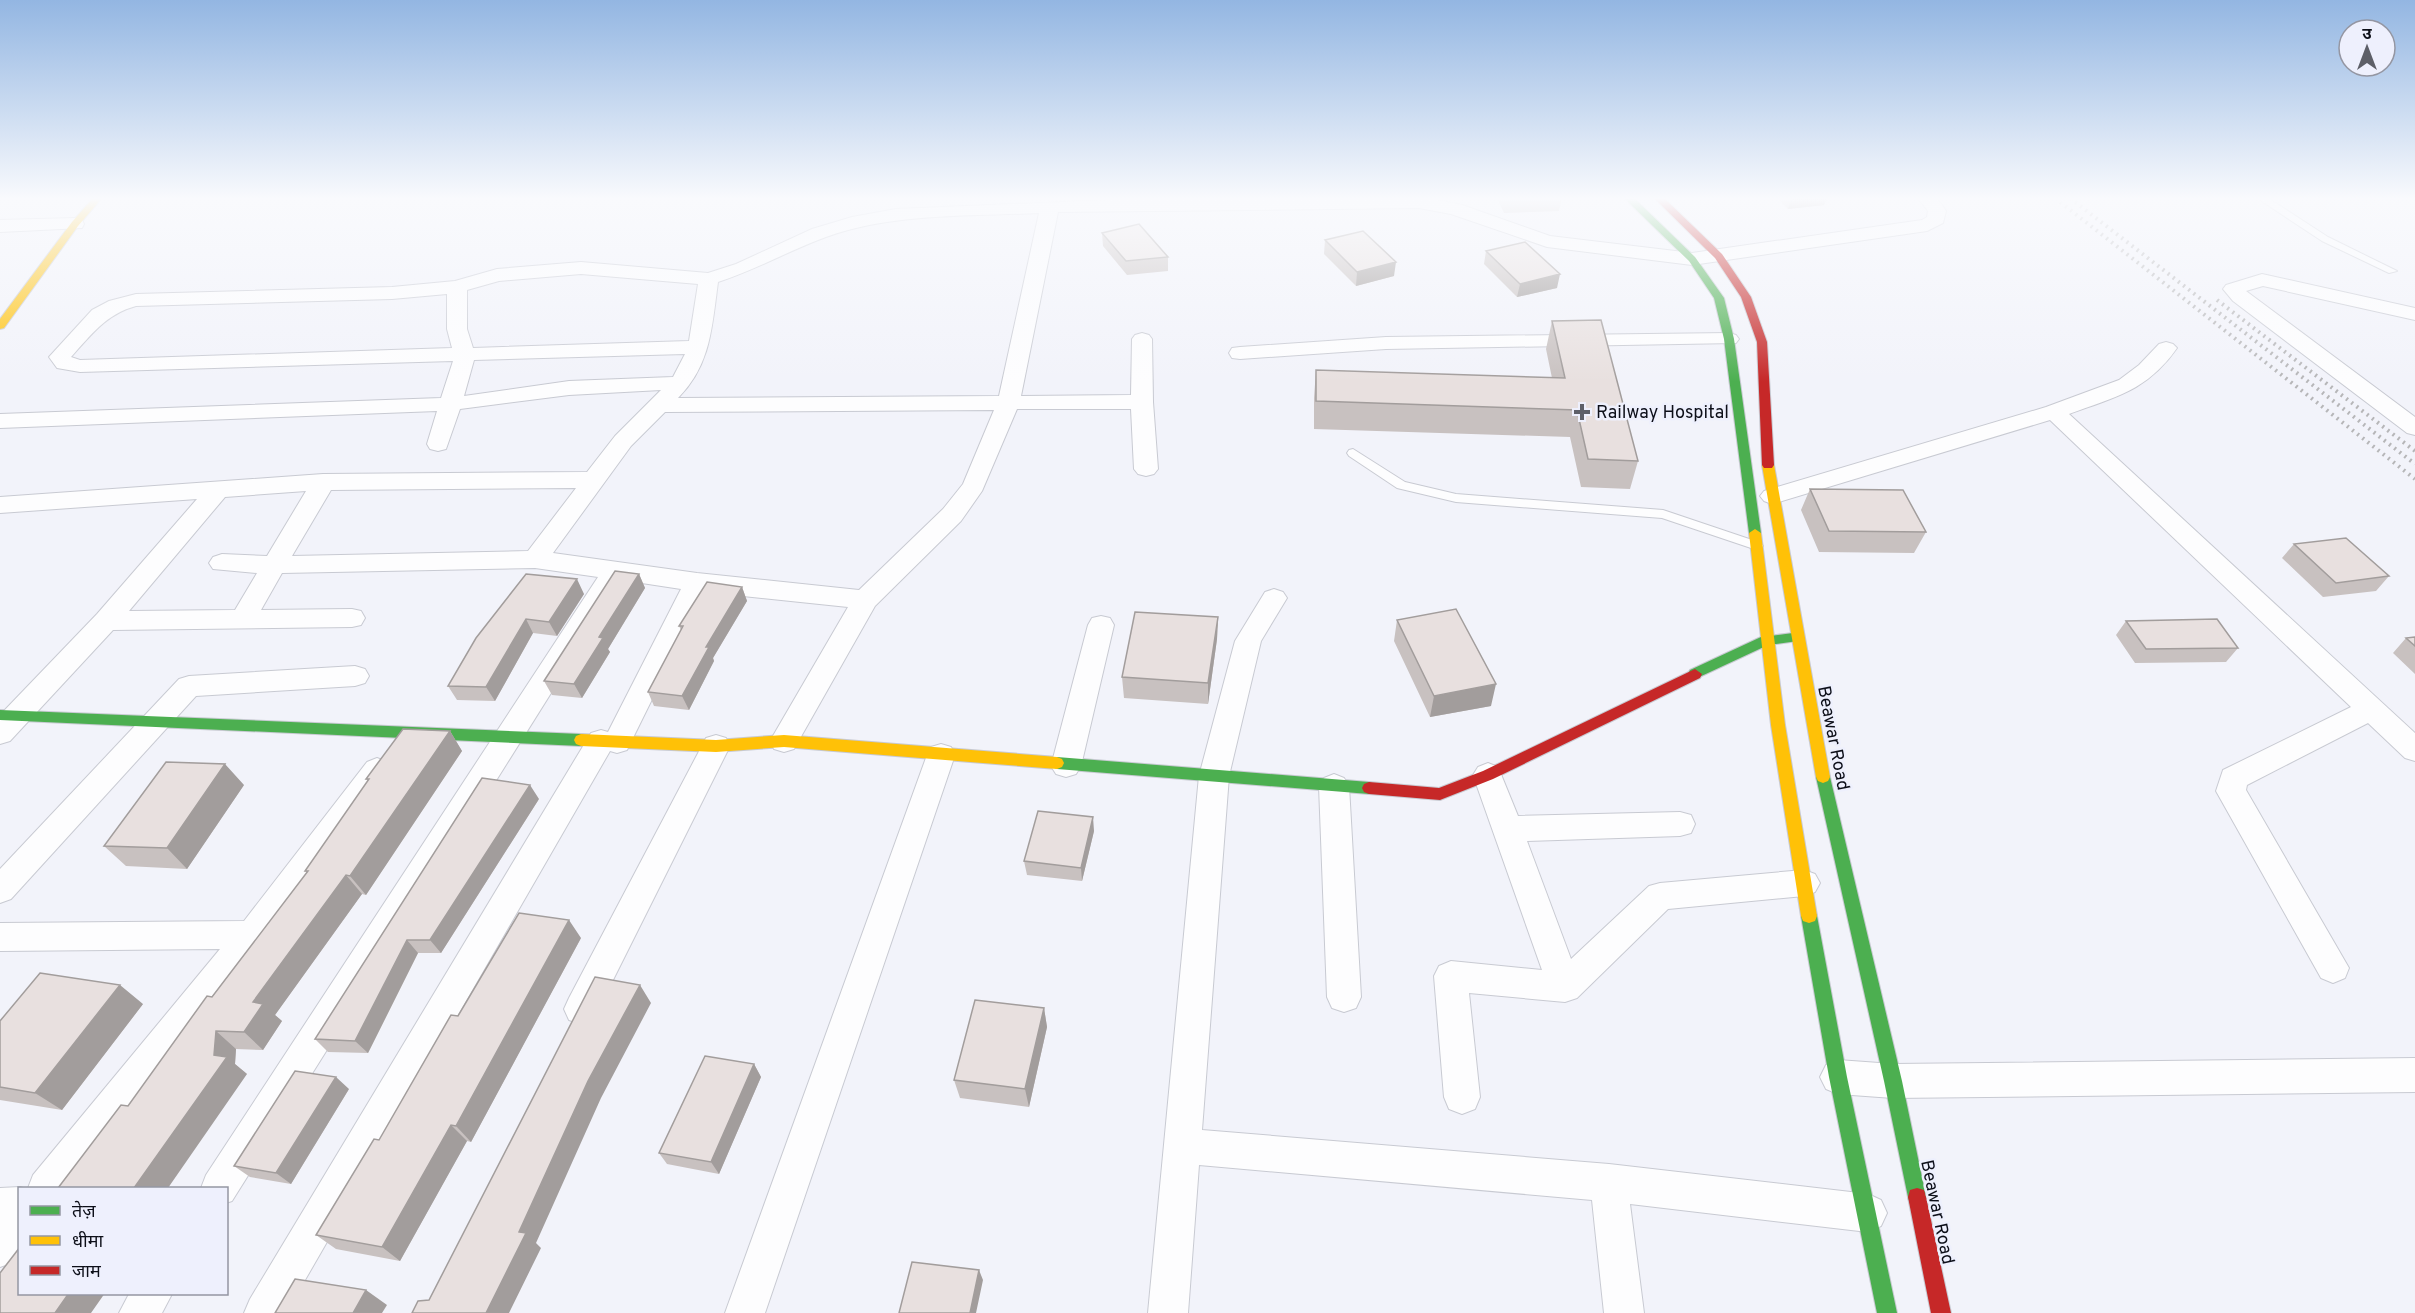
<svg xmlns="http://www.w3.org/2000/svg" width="2415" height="1313" font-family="Overpass,'Noto Sans Devanagari',sans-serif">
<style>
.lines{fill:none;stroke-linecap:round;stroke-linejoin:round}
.lane-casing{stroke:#c8cad2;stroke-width:2}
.street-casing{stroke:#c8cad2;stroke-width:2}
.fast-casing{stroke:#c8cad2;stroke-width:2}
.slow-casing{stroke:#c8cad2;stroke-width:2}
.jam-casing{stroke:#c8cad2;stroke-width:2}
.lane{fill:#fdfdfe;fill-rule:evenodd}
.street{fill:#fdfdfe;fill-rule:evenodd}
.fast{fill:#4caf50;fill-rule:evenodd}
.slow{fill:#ffc107;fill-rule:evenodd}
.jam{fill:#c62828;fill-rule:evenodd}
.rail{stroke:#b6b6b8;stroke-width:4;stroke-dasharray:2 4.5;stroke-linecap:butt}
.wall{fill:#c8c1c0}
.shaded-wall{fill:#a29d9c}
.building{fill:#e8e0df;stroke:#a29d9c;stroke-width:1.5}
.poi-dot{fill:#5d5f68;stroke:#eef0fd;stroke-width:2}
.labels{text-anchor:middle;stroke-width:5;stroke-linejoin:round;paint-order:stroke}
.poi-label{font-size:18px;fill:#0d0f19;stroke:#eef0fd;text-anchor:start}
.street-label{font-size:18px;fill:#0d0f19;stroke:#eef0fd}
</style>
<rect width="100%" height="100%" fill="#f2f3fa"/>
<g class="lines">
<defs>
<path id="lane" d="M 2257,198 L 2268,198 L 2328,237 L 2397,271 L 2389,273 L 2322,241 Z
M 1353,449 L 1405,482 L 1456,494 L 1663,510 L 1761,543 L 1763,546 L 1757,550 L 1662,518 L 1456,502 L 1397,488 L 1349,456 L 1347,453 L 1349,450 Z"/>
<path id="street" d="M 1154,198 L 1428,198 L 1462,205 L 1550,236 L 1692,253 L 1922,220 L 1927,217 L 1928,211 L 1918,198 L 1937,198 L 1946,211 L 1943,223 L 1927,231 L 1692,265 L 1547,247 L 1451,214 L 1419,208 L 1058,212 L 1021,396 L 1131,395 L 1132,339 L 1135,335 L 1142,333 L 1149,335 L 1152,339 L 1153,402 L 1158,469 L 1154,474 L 1146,476 L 1138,474 L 1134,469 L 1131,409 L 1017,409 L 982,491 L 961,521 L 875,606 L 794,749 L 784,752 L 774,749 L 770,741 L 848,607 L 705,592 L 627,750 L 617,753 L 610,751 L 286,1313 L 244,1313 L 250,1299 L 591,733 L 601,730 L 608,732 L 681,589 L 622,580 L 232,1201 L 226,1203 L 226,1188 L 201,1188 L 206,1175 L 598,577 L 535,568 L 282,573 L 261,610 L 352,609 L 361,611 L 365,618 L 361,625 L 352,627 L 113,630 L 10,741 L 0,744 L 0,715 L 97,614 L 197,499 L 0,513 L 0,497 L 323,474 L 587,472 L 615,436 L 661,390 L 569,395 L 460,409 L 446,449 L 438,451 L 430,449 L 427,444 L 437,411 L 0,428 L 0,414 L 441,398 L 453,361 L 80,372 L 57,368 L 49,357 L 92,310 L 109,301 L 136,294 L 392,287 L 455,281 L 497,269 L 581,262 L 708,273 L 736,264 L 812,229 L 852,217 L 896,209 ZM 1039,213 L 999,396 L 678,398 C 711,365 712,326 718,282 C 765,267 808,239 856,228 C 915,214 979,216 1039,213 ZM 581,274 L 698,284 L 689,341 L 473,348 L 467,329 L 467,290 L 499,281 ZM 447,294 L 447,329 L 452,348 L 80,360 L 71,357 C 91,335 106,314 136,306 L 392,299 ZM 685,354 L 673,377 L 569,381 L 464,396 L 474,360 ZM 994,410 L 963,484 L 943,509 L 859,590 L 697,573 L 553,553 L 631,446 L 665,412 ZM 576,488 L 528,551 L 292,556 L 331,490 ZM 306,491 L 267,556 L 222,554 L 213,557 L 209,563 L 213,569 L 257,573 L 235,610 L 129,611 L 225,497 Z
M 75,218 L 82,220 L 84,224 L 82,228 L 0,232 L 0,220 Z
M 2262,274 L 2415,308 L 2415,320 L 2263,286 L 2246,291 L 2415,417 L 2415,435 L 2407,433 L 2233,301 L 2223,289 L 2226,285 Z
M 1729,333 L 1736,335 L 1739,339 L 1736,343 L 1386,349 L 1240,359 L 1232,358 L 1229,353 L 1232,348 L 1240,347 L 1386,337 Z
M 2166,342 L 2173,344 L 2177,348 C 2147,391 2115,397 2069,414 L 2415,733 L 2415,761 L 2405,758 L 2368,723 L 2247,785 L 2246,790 L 2349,968 L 2345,978 L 2333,983 L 2321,978 L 2216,791 L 2223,770 L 2351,707 L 2050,420 L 1772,504 L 1764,501 L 1760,496 L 1764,491 L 2046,407 L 2119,380 L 2139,365 L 2159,344 Z
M 1274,589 L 1283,592 L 1287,598 L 1261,641 L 1229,776 L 1202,1130 L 1609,1164 L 1868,1194 L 1881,1200 L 1887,1213 L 1881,1226 L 1868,1232 L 1630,1204 L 1644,1313 L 1604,1313 L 1592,1200 L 1199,1165 L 1188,1313 L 1148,1313 L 1199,776 L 1235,641 L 1265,592 Z
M 1101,616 L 1110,618 L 1114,625 L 1081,766 L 1076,774 L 1066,777 L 1056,774 L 1051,766 L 1088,625 L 1092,618 Z
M 355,666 L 365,669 L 369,676 L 365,683 L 355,686 L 196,696 L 11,899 L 0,903 L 0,869 L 179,679 L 189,676 Z
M 716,735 L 726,738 L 730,746 L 593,1020 L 581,1024 L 569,1020 L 564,1009 L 569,998 L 706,738 Z
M 941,744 L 951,747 L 955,755 L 765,1313 L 725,1313 L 927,755 L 931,747 Z
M 377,758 L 387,762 L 392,770 L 387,778 L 263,945 L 69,1188 L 28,1188 L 33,1175 L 220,949 L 0,951 L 0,923 L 244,921 L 367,762 Z
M 1488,763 L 1498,767 L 1518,816 L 1680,812 L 1691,815 L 1695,824 L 1691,833 L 1680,836 L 1527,841 L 1571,959 L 1649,886 L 1660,883 L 1804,870 L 1815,874 L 1820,883 L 1815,892 L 1804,896 L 1668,909 L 1577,998 L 1565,1002 L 1469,993 L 1480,1097 L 1475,1109 L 1462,1114 L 1449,1109 L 1444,1097 L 1434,976 L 1439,966 L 1451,961 L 1542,970 L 1473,775 L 1478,767 Z
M 1334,774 L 1344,778 L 1349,786 L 1361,997 L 1356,1008 L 1344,1012 L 1332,1008 L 1327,997 L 1319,786 L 1324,778 Z
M 2415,1058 L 2415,1092 L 1893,1098 L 1838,1094 L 1826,1089 L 1820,1077 L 1826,1065 L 1838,1060 L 1893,1064 Z
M 20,1187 L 23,1188 L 20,1188 L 20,1254 L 14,1262 L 0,1267 L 0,1188 Z
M 129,1294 L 172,1294 L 162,1313 L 119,1313 Z"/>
<path id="fast" d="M 1624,198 L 1634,198 L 1695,257 L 1724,298 L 1734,339 L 1761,533 L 1759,536 L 1751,536 L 1749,533 L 1724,339 L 1714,298 L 1689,261 Z
M 1793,633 L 1800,638 L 1798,641 L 1768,645 L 1695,679 L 1688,674 L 1690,670 L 1761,637 Z
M 0,710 L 581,734 L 586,736 L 588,740 L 586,744 L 581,746 L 0,720 Z
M 1057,757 L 1369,782 L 1374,784 L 1376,788 L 1374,792 L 1369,794 L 1057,769 L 1052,767 L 1050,763 L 1052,759 Z
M 1823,771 L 1828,773 L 1830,777 L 1902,1081 L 1926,1197 L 1924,1204 L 1917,1206 L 1910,1204 L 1908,1197 L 1884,1081 L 1816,777 L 1818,773 Z
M 1809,909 L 1815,911 L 1817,916 L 1847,1077 L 1897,1313 L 1877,1313 L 1829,1077 L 1801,916 L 1803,911 Z"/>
<path id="slow" d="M 93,198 L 102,198 L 78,226 L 4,328 L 0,329 L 0,319 L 72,222 Z
M 1768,461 L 1774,465 L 1830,777 L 1828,781 L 1823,783 L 1818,781 L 1816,777 L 1762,465 Z
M 1755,529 L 1761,533 L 1785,725 L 1817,916 L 1815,921 L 1809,923 L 1803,921 L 1801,916 L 1771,725 L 1749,533 Z
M 581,734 L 716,740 L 784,735 L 1057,757 L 1062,759 L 1064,763 L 1062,767 L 1057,769 L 784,747 L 716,752 L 581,746 L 576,744 L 574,740 L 576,736 Z"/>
<path id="jam" d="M 1654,198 L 1664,198 L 1722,254 L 1751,297 L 1767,342 L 1774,465 L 1772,468 L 1764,468 L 1762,465 L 1757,342 L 1741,297 L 1715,258 Z
M 1695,669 L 1702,674 L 1700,678 L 1493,779 L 1445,798 L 1440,800 L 1369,794 L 1364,792 L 1362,788 L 1364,784 L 1369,782 L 1439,788 L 1483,771 Z
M 1917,1188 L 1924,1190 L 1926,1197 L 1951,1313 L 1931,1313 L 1908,1197 L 1910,1190 Z"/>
</defs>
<use href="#lane" class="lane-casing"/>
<use href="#street" class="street-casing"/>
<use href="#fast" class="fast-casing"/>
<use href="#slow" class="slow-casing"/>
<use href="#jam" class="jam-casing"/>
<use href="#lane" class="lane"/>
<use href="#street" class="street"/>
<use href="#fast" class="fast"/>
<use href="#slow" class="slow"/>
<use href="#jam" class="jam"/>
<path class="rail" d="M 2055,198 L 2415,479
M 2070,198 L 2415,464
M 2217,300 L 2415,451"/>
</g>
<path class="wall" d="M 1497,198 L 1562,198 L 1559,211 L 1504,213 Z
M 1777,198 L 1827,198 L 1824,205 L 1788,209 Z
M 1102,233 L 1168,257 L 1168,271 L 1127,275 L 1103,246 Z
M 1325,240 L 1394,276 L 1356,286 L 1324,254 Z
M 1486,251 L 1557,288 L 1517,297 L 1484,264 Z
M 1552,321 L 1638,461 L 1630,489 L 1581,487 L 1570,437 L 1314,429 L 1314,398 L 1316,370 L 1552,378 L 1546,349 Z
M 1810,489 L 1926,532 L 1914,553 L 1819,552 L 1801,510 Z
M 2294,544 L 2389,576 L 2376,591 L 2323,597 L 2282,558 Z
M 526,574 L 584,594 L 557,636 L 533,633 L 495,701 L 457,700 L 448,686 Z
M 639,574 L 645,588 L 608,649 L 610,652 L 582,698 L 552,695 L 544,681 Z
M 742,587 L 747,601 L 713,658 L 714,661 L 689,710 L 654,706 L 648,692 L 681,630 L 679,626 Z
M 1218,617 L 1217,639 L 1208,704 L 1124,698 L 1122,677 Z
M 1397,620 L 1491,706 L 1430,717 L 1394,641 Z
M 2126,621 L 2238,648 L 2226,662 L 2135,663 L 2116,635 Z
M 2415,637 L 2415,674 L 2393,653 L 2406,638 Z
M 450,731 L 462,751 L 366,895 L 362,894 L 275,1015 L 282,1021 L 263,1050 L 236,1049 L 235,1064 L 247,1074 L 128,1106 L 307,873 L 305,871 L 368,781 L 366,779 Z
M 244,785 L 187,869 L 126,866 L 104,846 Z
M 539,799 L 441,953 L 418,953 L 368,1053 L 328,1052 L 315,1039 Z
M 1094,831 L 1082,881 L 1027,875 L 1024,861 Z
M 581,938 L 471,1142 L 467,1141 L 400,1261 L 336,1249 L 316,1235 L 379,1140 L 458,1016 Z
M 143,1004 L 62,1110 L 0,1100 L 0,1021 Z
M 1044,1008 L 1047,1027 L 1029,1107 L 960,1098 L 954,1080 Z
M 754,1064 L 761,1077 L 719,1174 L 667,1164 L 659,1153 Z
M 349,1089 L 291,1184 L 250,1177 L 234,1166 Z"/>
<path class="shaded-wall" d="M 1792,198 L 1827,198 L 1824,205 L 1788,209 Z
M 1396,262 L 1394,276 L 1356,286 L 1357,272 Z
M 1560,274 L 1557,288 L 1517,297 L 1520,284 Z
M 639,574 L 645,588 L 608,649 L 610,652 L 582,698 L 574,684 L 599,637 Z
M 577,579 L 584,594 L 557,636 L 549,622 Z
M 742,587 L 747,601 L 713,658 L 714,661 L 689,710 L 682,696 L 706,647 Z
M 1218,617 L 1217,639 L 1208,704 L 1208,683 Z
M 526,619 L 533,633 L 495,701 L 486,687 Z
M 1496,684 L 1491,706 L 1430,717 L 1434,696 Z
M 450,731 L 462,751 L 366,895 L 350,876 Z
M 225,764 L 244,785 L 187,869 L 167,848 Z
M 530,785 L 539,799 L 441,953 L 430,940 Z
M 1093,817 L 1094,831 L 1082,881 L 1081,868 Z
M 346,875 L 362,894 L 275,1015 L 282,1021 L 263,1050 L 244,1032 L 253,1002 Z
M 569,920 L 581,938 L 471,1142 L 456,1126 Z
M 407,940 L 418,953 L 368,1053 L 355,1041 Z
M 120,985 L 143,1004 L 62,1110 L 35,1093 Z
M 640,985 L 651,1003 L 601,1098 L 536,1243 L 541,1248 L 509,1313 L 486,1313 L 519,1232 L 588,1081 Z
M 1044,1008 L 1047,1027 L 1029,1107 L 1025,1089 Z
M 216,1031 L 236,1049 L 235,1064 L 247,1074 L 168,1188 L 134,1188 L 214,1055 Z
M 754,1064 L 761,1077 L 719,1174 L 711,1162 Z
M 336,1077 L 349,1089 L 291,1184 L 276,1173 Z
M 451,1125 L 467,1141 L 400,1261 L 382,1247 Z
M 979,1270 L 983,1280 L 976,1313 L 970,1313 Z
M 366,1290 L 387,1305 L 382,1313 L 353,1313 Z
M 69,1293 L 105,1293 L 91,1313 L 55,1313 Z"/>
<path class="building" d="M 1139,224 L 1168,257 L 1126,261 L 1102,233 Z
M 1363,231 L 1396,262 L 1357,272 L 1325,240 Z
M 1525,242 L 1560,274 L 1520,284 L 1486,251 Z
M 1601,320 L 1638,461 L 1588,459 L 1577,410 L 1316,401 L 1316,370 L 1565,378 L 1552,321 Z
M 1810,489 L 1903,490 L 1926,532 L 1829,531 Z
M 2346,538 L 2389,576 L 2336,583 L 2294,544 Z
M 615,571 L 639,574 L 599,637 L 603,638 L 574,684 L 544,681 Z
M 526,574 L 577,579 L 549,622 L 526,619 L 486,687 L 448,686 L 476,638 Z
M 707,582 L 742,587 L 706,647 L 709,647 L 682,696 L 648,692 L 683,626 L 679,626 Z
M 1456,609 L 1496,684 L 1434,696 L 1397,620 Z
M 1135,612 L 1218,617 L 1208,683 L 1122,677 Z
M 2217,619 L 2238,648 L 2146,649 L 2126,621 Z
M 2415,637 L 2415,646 L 2406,638 Z
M 403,729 L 450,731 L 350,876 L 346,875 L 253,1002 L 263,1004 L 244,1032 L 216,1031 L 214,1055 L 227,1057 L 134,1188 L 58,1188 L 121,1105 L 128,1106 L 207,996 L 212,997 L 308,871 L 305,871 L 369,779 L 366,779 Z
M 166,762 L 225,764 L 167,848 L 104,846 Z
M 482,778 L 530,785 L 430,940 L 407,940 L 355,1041 L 315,1039 Z
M 1038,811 L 1093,817 L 1081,868 L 1024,861 Z
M 519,913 L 569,920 L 456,1126 L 451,1125 L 382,1247 L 316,1235 L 374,1139 L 379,1140 L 451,1015 L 458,1016 Z
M 40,973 L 120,985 L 35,1093 L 0,1087 L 0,1021 Z
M 595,977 L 640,985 L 588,1081 L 519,1232 L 526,1233 L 486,1313 L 412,1313 L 418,1301 L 429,1300 Z
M 975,1000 L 1044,1008 L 1025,1089 L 954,1080 Z
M 705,1056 L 754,1064 L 711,1162 L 659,1153 Z
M 295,1071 L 336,1077 L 276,1173 L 234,1166 Z
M 20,1247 L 20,1293 L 69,1293 L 55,1313 L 0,1313 L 0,1273 Z
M 912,1262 L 979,1270 L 970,1313 L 899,1313 Z
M 295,1279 L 366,1290 L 353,1313 L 275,1313 Z"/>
<linearGradient id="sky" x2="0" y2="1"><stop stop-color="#93b6e2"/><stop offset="0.52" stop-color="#f9fafd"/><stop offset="1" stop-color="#f9fafd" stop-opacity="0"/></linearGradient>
<rect width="2415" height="382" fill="url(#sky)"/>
<path class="poi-dot" d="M1579 403h6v6h6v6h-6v6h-6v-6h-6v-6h6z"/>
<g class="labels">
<g class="poi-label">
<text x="1596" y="418">Railway Hospital</text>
</g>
<g class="street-label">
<text transform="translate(1834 738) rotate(79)" y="6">Beawar Road</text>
<text transform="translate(1938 1212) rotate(78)" y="6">Beawar Road</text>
</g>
</g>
<rect x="18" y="1187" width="210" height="108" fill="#eef0fd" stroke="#9496a2" stroke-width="1.5"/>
<rect x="30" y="1206" width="30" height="9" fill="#4caf50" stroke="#9496a2" stroke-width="1.5"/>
<text x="72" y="1217" font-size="18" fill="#0d0f19">तेज़</text>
<rect x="30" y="1236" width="30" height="9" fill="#ffc107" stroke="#9496a2" stroke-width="1.5"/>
<text x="72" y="1247" font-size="18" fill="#0d0f19">धीमा</text>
<rect x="30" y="1266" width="30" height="9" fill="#c62828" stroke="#9496a2" stroke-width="1.5"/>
<text x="72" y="1277" font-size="18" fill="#0d0f19">जाम</text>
<g transform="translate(2367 48)"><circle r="28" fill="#eef0fd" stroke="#9496a2" stroke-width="1.5"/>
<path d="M0-4.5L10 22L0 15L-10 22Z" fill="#5d5f68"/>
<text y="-9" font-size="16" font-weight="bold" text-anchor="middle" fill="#0d0f19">उ</text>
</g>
</svg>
